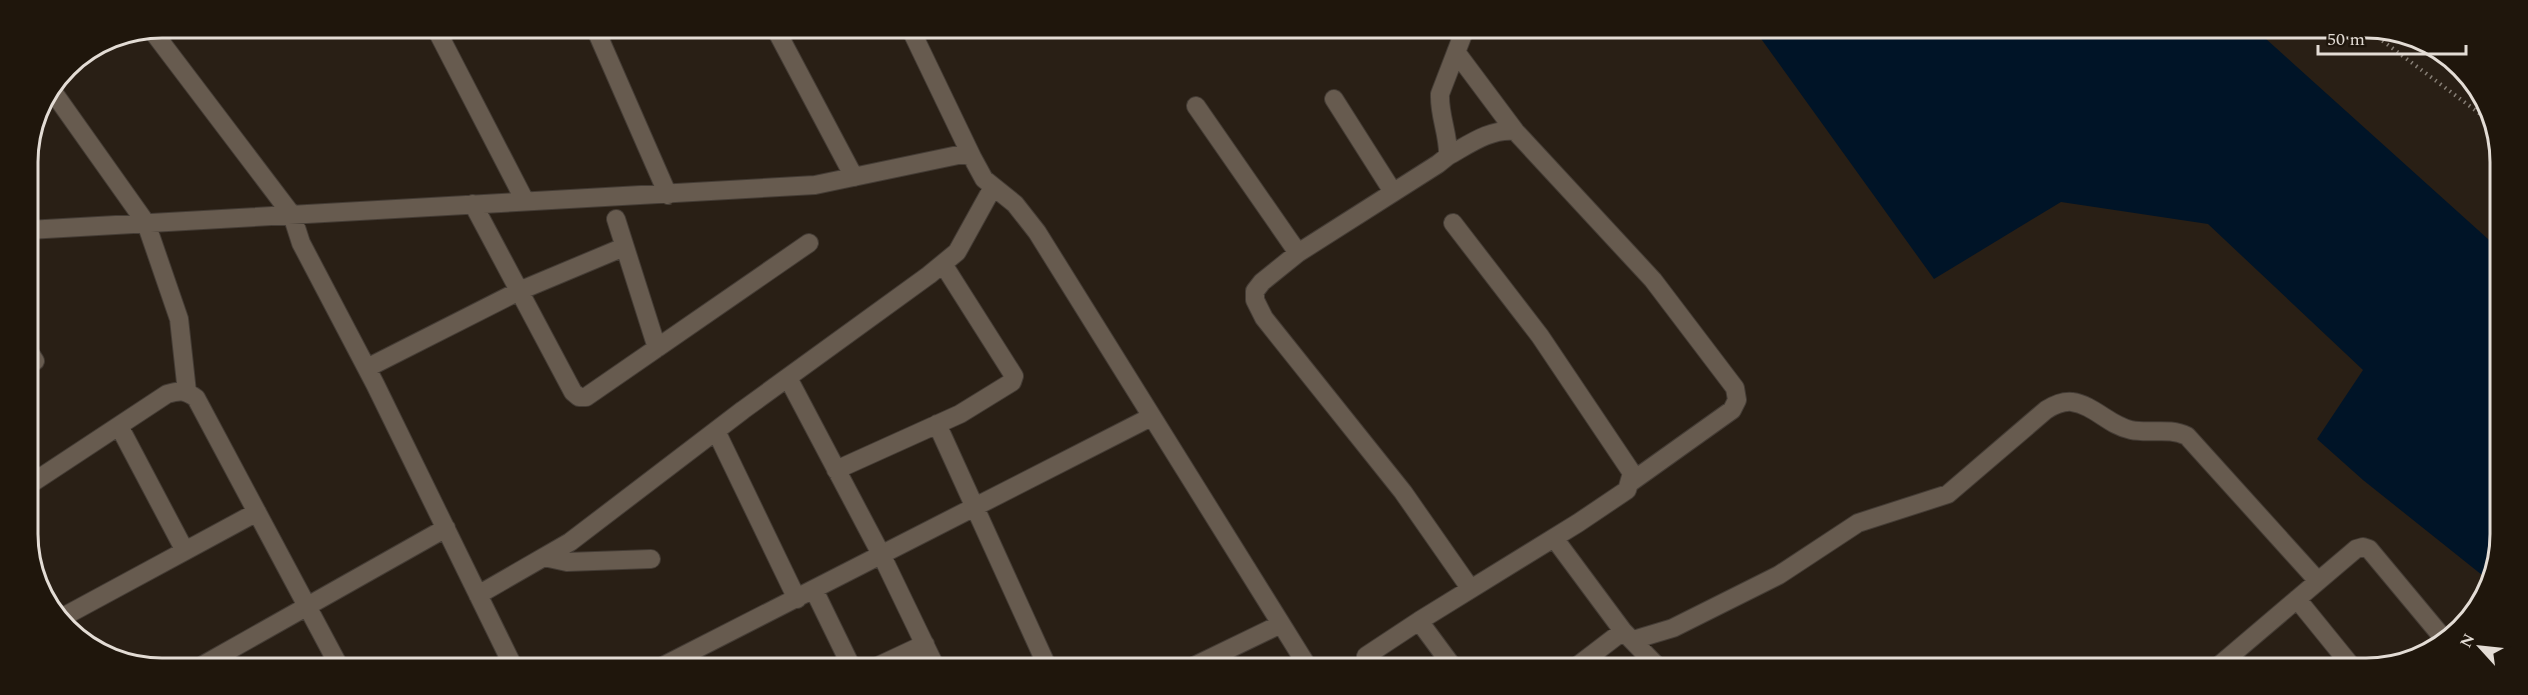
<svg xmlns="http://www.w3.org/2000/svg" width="2528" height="695" font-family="Spectral,serif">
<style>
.water{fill:#001427}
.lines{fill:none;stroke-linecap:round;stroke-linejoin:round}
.minor-casing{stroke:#443c35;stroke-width:20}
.path{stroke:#877f76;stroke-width:4;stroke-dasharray:1.5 4.5;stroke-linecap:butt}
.minor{stroke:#675b4f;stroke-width:18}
.rim{fill:none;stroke:#e3dcd5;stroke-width:3}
</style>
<rect width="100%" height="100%" fill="#291f15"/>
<path class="water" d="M 1754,29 L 2255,29 L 2498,248 L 2498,560 L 2487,579 L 2363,480 L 2317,439 L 2363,370 L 2208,224 L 2061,202 L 1934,279 Z"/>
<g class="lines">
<defs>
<path id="minor" d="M 435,27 L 525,201
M 595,28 L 668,195
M 775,28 L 854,177
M 910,28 L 972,157
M 151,29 L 292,215 L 301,243 L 375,384 L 513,666
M 1465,29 L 1440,94 C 1439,116 1449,135 1448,156 L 1438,164 L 1298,253 L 1262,282 L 1255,291 L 1255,300 L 1264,318 L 1403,492 L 1470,588
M 1456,52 L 1515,131 L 1653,280 L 1735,388 L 1737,400 L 1732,410 L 1631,482
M 51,89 L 146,223 L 179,319 L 187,392
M 1334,99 L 1393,192
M 1196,106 L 1298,253
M 1448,156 C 1468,145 1491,128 1515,131
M 473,204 L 573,392 L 579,397 L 586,397 L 809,243
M 616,219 L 657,348
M 1453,223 L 1540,336 L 1632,473 L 1627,490 L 1578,523 L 1419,621 L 1453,667
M 28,230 L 815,185 L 963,154 L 972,157 L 984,179 L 1015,204 L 1037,232 L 1308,667
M 28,350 L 35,361
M 367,368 L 519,291 L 624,247
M 788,378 L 882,556 L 935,666
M 937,424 L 1047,666
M 119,426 L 185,551
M 716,431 L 797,599
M 836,470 L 960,414 L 1012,382 L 1014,376 L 943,264
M 29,485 L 167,394 C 180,390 185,390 196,398 L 339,666
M 1554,538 L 1623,631 L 1658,667
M 544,557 L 567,562 L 651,559
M 814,590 L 851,666
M 478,595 L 570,542 L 743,410 L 929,275 L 957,252 L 993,187
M 2297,599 L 2353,668
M 61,618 L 257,512
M 1633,640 L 1673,628 L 1779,575 L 1858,523 L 1948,494 L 2046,410 C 2054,405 2062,401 2072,402 C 2094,405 2110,426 2131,430 C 2150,434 2169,427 2187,436 L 2318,581
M 1366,656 L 1419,621
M 203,665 L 446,528
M 663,666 L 1151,417
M 878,666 L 925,644
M 1194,666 L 1281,624
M 1576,667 L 1623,631
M 2216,668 L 2356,549 L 2363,547 L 2369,549 L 2444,639"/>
</defs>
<use href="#minor" class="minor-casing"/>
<path class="path" d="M 2368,30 L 2491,122"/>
<use href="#minor" class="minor"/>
</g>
<path d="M0 0H2528V695H0ZM162 38H2366A124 124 0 0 1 2490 162V534A124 124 0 0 1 2366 658H162A124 124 0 0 1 38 534V162A124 124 0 0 1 162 38Z" fill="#1f160c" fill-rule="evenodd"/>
<path class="rim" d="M162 38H2366A124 124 0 0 1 2490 162V534A124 124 0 0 1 2366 658H162A124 124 0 0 1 38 534V162A124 124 0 0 1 162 38Z"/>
<g transform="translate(2480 647) rotate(297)" stroke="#1f160c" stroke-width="4.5" paint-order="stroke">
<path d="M0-4.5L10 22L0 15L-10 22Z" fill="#e3dcd5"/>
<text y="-9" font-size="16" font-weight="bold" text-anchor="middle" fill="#e3dcd5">N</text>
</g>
<path d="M2318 45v9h148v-9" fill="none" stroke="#e3dcd5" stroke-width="3"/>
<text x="2327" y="45" font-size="18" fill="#e3dcd5" stroke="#1f160c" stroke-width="4.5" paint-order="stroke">50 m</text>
</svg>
